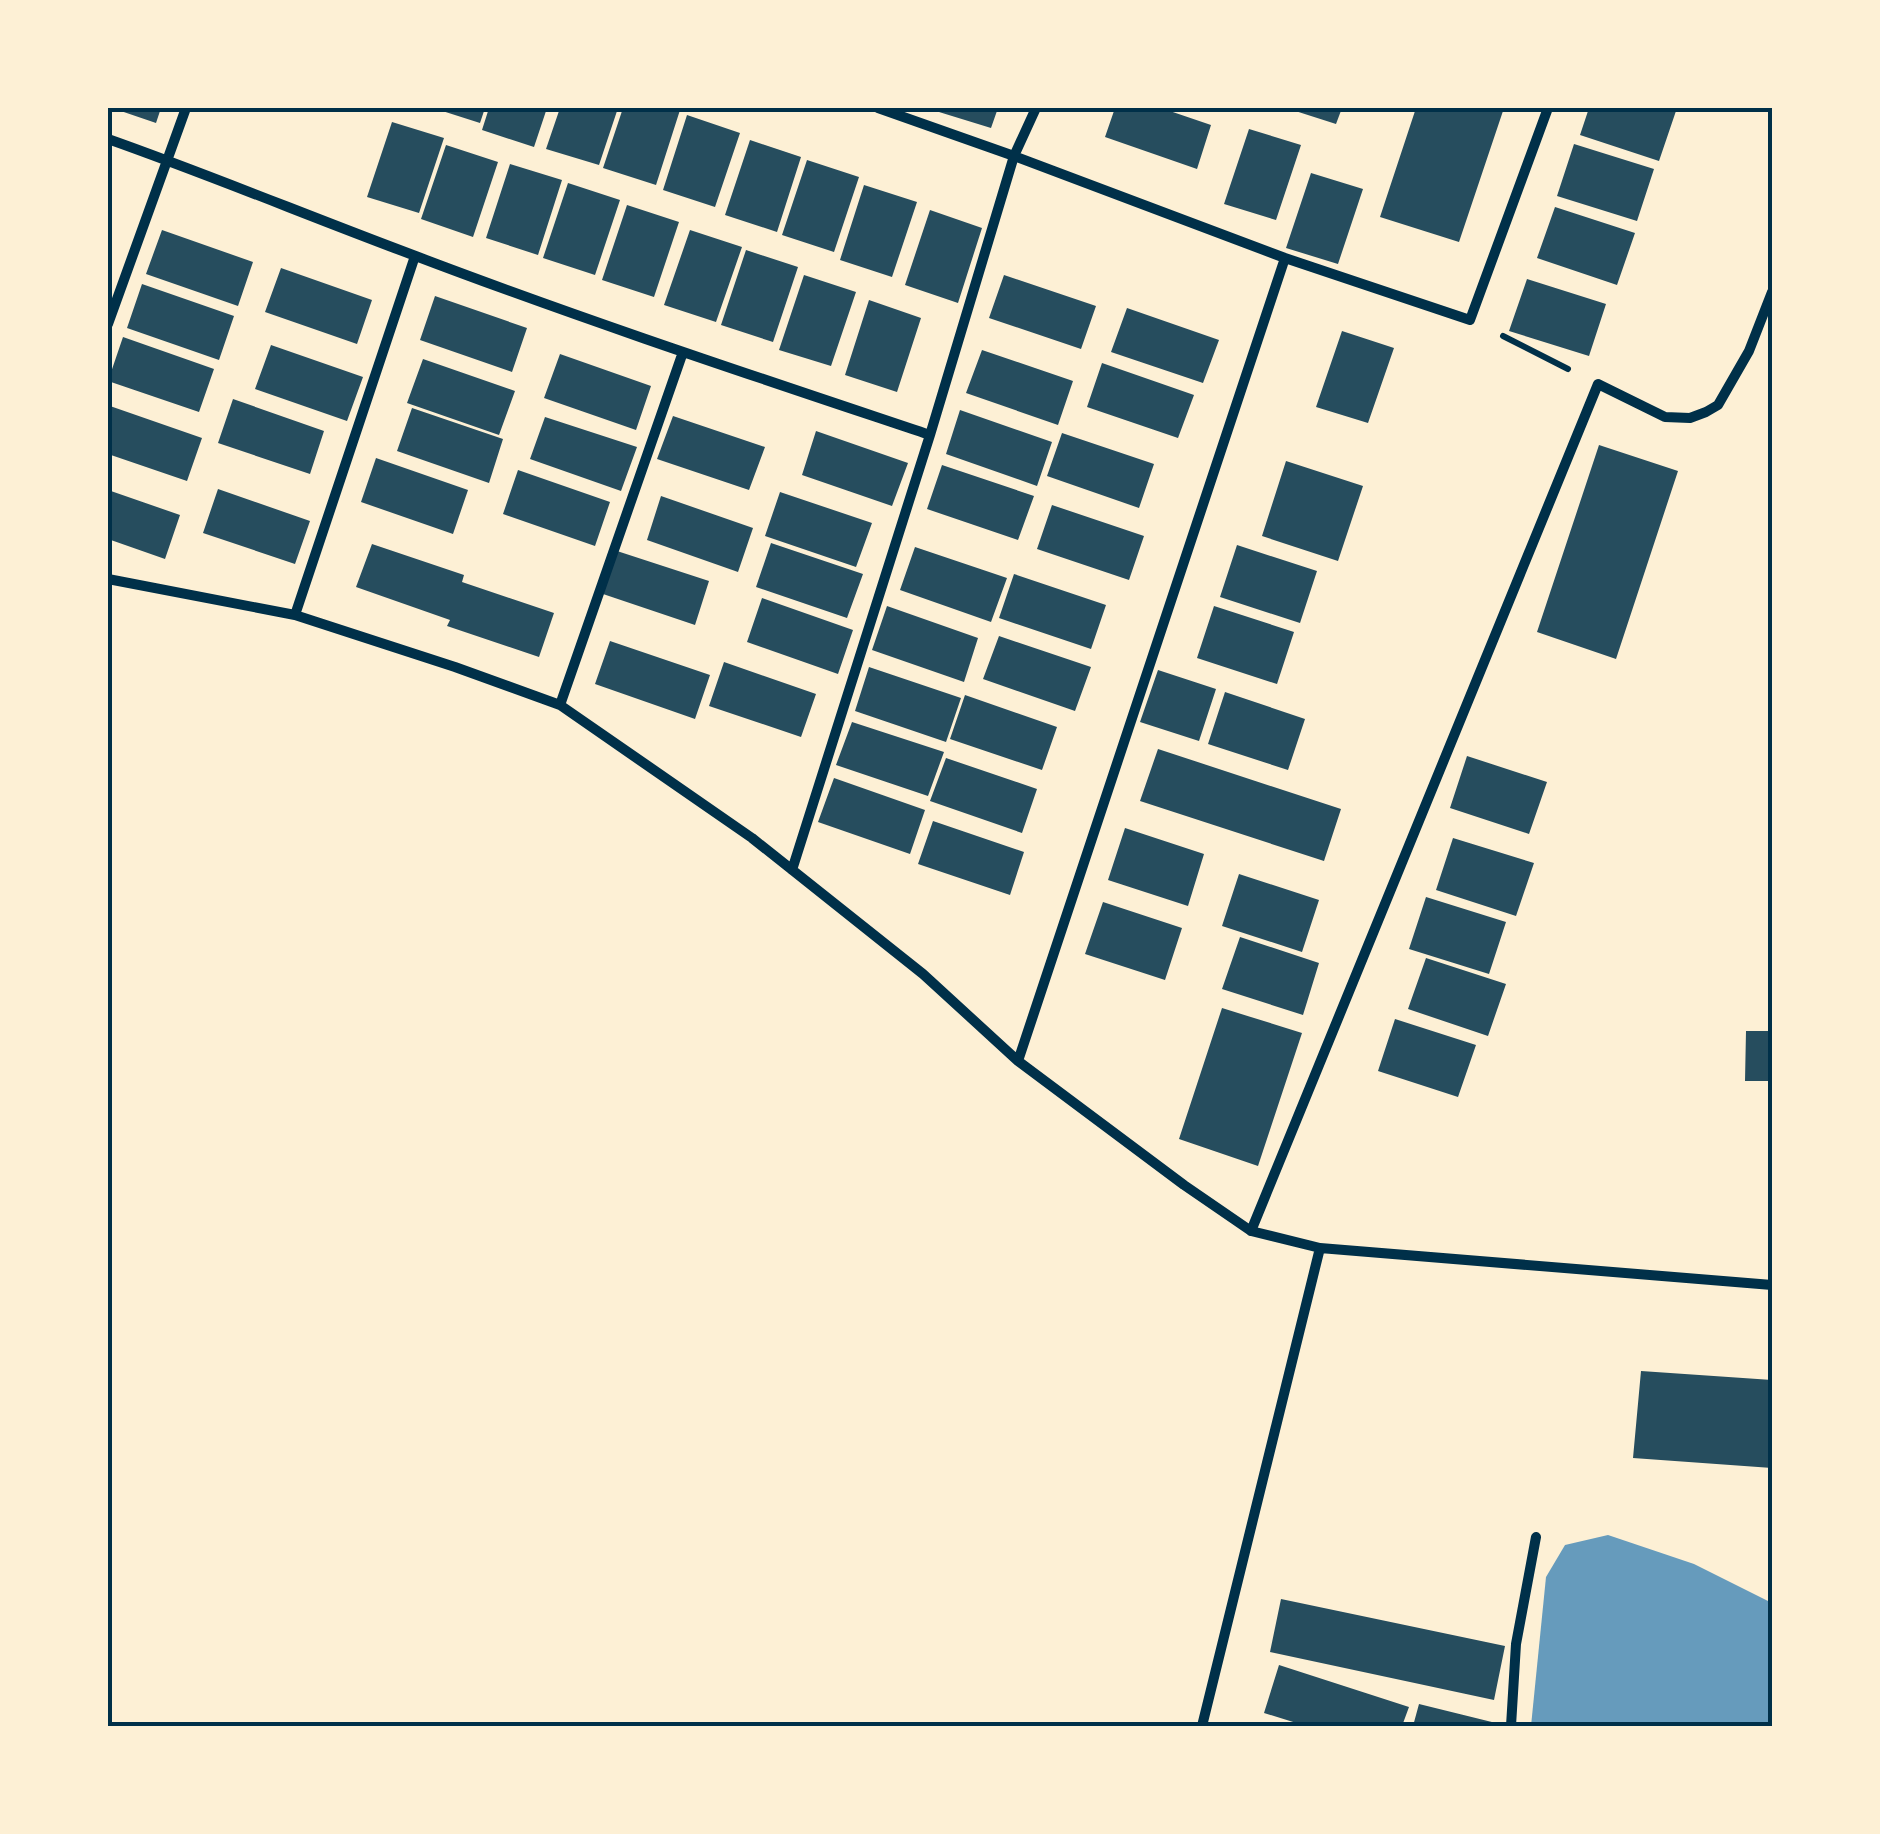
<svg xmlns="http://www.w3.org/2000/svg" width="1880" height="1834" font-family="'Open Sans',sans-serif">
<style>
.water{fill:#669bbc}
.building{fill:#264d5e}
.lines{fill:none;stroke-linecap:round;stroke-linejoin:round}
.path{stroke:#003049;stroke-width:6}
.minor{stroke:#003049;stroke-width:10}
.neatline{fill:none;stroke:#003049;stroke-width:4}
</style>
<rect width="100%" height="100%" fill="#fdf0d5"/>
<path class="water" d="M 1608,1535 L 1694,1564 L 1772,1603 L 1772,1726 L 1531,1726 L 1546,1577 L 1565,1545 Z"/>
<path class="building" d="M 112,108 L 161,108 L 156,123 Z
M 433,108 L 485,108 L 480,123 Z
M 489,108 L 547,108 L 534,147 L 482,130 Z
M 560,108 L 618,108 L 599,165 L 546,149 Z
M 623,108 L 671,108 L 680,110 L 656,185 L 603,168 Z
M 940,108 L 998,108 L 991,128 L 939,112 Z
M 1115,108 L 1161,108 L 1211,125 L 1197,169 L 1105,137 Z
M 1286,108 L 1342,108 L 1336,124 Z
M 1416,108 L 1504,108 L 1459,242 L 1380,217 Z
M 1589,108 L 1677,108 L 1659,161 L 1580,135 Z
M 687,115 L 740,133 L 715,207 L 663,190 Z
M 392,122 L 444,138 L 419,213 L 367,197 Z
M 1249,129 L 1301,145 L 1276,220 L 1224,204 Z
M 750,140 L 801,157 L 777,232 L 725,215 Z
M 1574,144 L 1654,169 L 1637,221 L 1557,196 Z
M 446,145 L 498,162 L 473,237 L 421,219 Z
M 807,160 L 859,177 L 834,252 L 782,235 Z
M 510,164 L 562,180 L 538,255 L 486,238 Z
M 1311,173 L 1363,189 L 1338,264 L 1286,248 Z
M 568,183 L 620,200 L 595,275 L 543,258 Z
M 864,185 L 917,202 L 892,277 L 840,260 Z
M 627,205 L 679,222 L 654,297 L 602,280 Z
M 1555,207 L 1635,233 L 1617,285 L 1537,258 Z
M 930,210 L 982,228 L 958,303 L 905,285 Z
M 162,230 L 253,262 L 238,306 L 146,274 Z
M 690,230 L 742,247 L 716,322 L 664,305 Z
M 746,250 L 798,267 L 773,342 L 721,325 Z
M 281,268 L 372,300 L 357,344 L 265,312 Z
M 804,275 L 856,292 L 831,366 L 779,350 Z
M 1004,275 L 1096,306 L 1081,349 L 989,318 Z
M 1527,279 L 1606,304 L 1589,356 L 1509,331 Z
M 142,284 L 234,316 L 219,360 L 127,328 Z
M 435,296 L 527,328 L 512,372 L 420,340 Z
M 869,300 L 921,318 L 897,392 L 845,375 Z
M 1127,308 L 1219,340 L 1203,383 L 1111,352 Z
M 1342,331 L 1394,348 L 1368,423 L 1316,407 Z
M 123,337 L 214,369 L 199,412 L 108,381 Z
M 271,345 L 363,377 L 347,421 L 255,389 Z
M 982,350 L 1073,381 L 1058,425 L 966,393 Z
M 560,354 L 651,386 L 636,430 L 544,398 Z
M 423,359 L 515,391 L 499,435 L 407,403 Z
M 1102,363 L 1194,395 L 1178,438 L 1087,407 Z
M 233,399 L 324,431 L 310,474 L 218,443 Z
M 110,406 L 202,438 L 187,481 L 108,454 L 108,415 Z
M 412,408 L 503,439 L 489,483 L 397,451 Z
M 960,410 L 1052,442 L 1037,486 L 946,454 Z
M 673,416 L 765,447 L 749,490 L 657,459 Z
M 545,417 L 637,447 L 621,491 L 530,459 Z
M 816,431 L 908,463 L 892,506 L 802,475 Z
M 1062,433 L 1154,464 L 1139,508 L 1047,476 Z
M 1599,445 L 1678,471 L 1616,659 L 1537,632 Z
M 376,458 L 468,490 L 453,534 L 361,502 Z
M 1286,461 L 1363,486 L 1338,561 L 1262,536 Z
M 942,465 L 1034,496 L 1018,540 L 927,509 Z
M 518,470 L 610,502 L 595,546 L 503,514 Z
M 218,489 L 310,521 L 295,564 L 203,533 Z
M 108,490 L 180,515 L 165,559 L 108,539 Z
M 780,492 L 872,523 L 856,567 L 765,536 Z
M 661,496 L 753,528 L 738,572 L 647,540 Z
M 1052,505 L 1144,536 L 1129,580 L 1037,549 Z
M 771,543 L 863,574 L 847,618 L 756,587 Z
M 372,544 L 464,575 L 462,582 L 554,613 L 539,657 L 447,626 L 450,620 L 356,587 Z
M 1237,545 L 1317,571 L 1300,623 L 1220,597 Z
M 915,547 L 1007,578 L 991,622 L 900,590 Z
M 617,551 L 709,581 L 695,625 L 603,594 Z
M 1014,574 L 1106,605 L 1091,649 L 999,618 Z
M 762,598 L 853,630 L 838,674 L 747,642 Z
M 887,606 L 978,638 L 964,682 L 872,650 Z
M 1214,606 L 1294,632 L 1277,684 L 1197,658 Z
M 999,636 L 1091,667 L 1075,711 L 983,679 Z
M 610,641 L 710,675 L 695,719 L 595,684 Z
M 724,662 L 816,694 L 801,737 L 709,706 Z
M 869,667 L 961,698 L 946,742 L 855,711 Z
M 1158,670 L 1216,689 L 1199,741 L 1140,722 Z
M 1225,692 L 1305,719 L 1288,770 L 1208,744 Z
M 965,695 L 1057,727 L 1042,770 L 950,739 Z
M 852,722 L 944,752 L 928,796 L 836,765 Z
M 1158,749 L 1341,809 L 1324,861 L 1140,801 Z
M 1467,756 L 1547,782 L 1529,834 L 1450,808 Z
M 946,758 L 1037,789 L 1022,833 L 930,801 Z
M 834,778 L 925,810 L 910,854 L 818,822 Z
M 933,821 L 1024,852 L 1010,895 L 918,864 Z
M 1125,828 L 1204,854 L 1188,906 L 1108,880 Z
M 1453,838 L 1534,863 L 1516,916 L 1436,890 Z
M 1239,874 L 1319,900 L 1302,952 L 1222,926 Z
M 1426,897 L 1506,922 L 1489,974 L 1409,949 Z
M 1103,902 L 1182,928 L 1165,980 L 1085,954 Z
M 1240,937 L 1319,963 L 1303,1015 L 1222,989 Z
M 1426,958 L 1506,984 L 1488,1036 L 1408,1009 Z
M 1222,1008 L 1302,1033 L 1258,1166 L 1179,1139 Z
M 1395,1019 L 1476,1045 L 1458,1097 L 1378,1071 Z
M 1746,1031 L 1772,1031 L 1772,1081 L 1745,1081 Z
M 1641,1371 L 1772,1380 L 1772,1468 L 1633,1458 Z
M 1281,1599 L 1505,1646 L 1494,1700 L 1270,1652 Z
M 1279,1665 L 1409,1707 L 1402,1726 L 1306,1726 L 1264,1713 Z
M 1419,1704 L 1504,1725 L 1504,1726 L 1413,1726 Z"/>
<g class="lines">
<path class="path" d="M 1503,336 L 1568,369"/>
<path class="minor" d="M 878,108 L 1014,156 L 1285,258 L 1470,320 L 1548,108
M 108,139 C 210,175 311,217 413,255 C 584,320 757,377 930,435
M 108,324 L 186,108
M 108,579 L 295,615 L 455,667 L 560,705 L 752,838 L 923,974 L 1018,1061 L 1184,1185 L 1251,1231 L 1320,1248 L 1772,1285
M 295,615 L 415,256
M 560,705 L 683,352
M 792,870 L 930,435 L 1014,156 L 1036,108
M 1018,1061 L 1285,258
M 1251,1231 L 1598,384 L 1665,417 L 1690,418 L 1706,412 L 1718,405 L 1749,351 L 1772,292
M 1202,1726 L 1320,1248
M 1511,1726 L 1516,1644 L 1536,1537"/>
</g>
<rect width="1880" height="1834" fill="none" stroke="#fdf0d5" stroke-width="220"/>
<rect x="110" y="110" width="1660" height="1614" class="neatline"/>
</svg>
